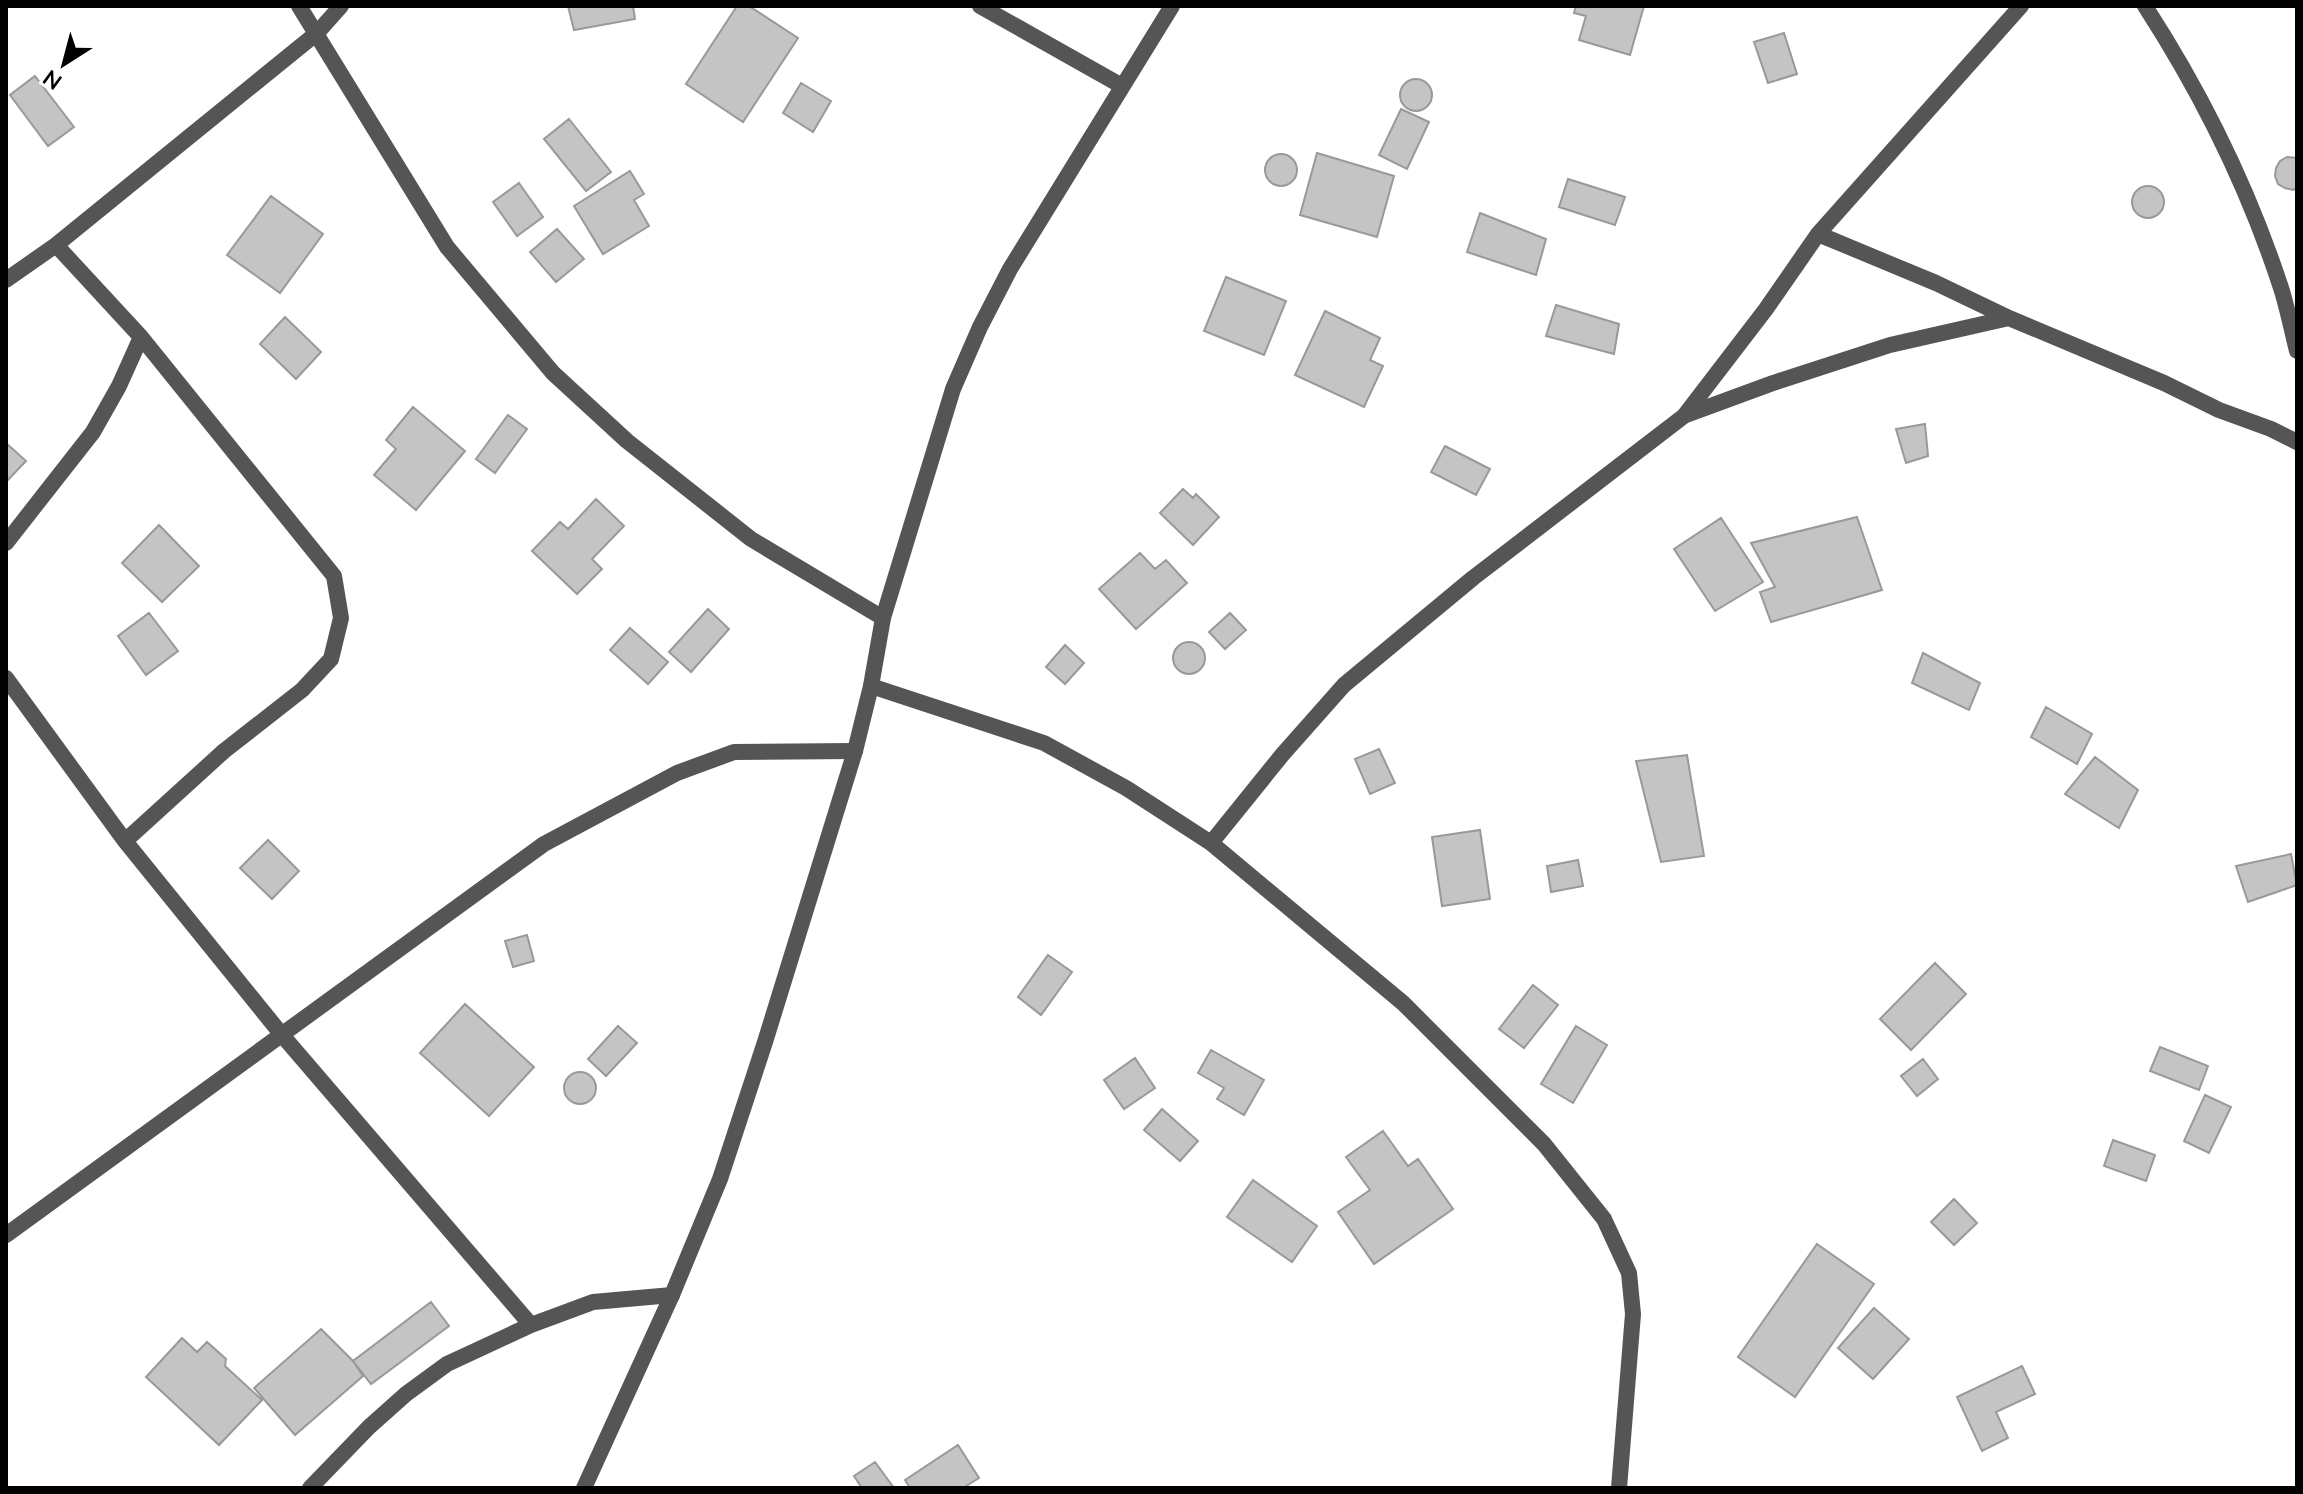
<svg xmlns="http://www.w3.org/2000/svg" width="2303" height="1494" font-family="'Nunito Sans',sans-serif">
<style>
.building{fill:#c4c4c4;stroke:#999;stroke-width:2}
.lines{fill:none;stroke-linecap:round;stroke-linejoin:round}
.minor{stroke:#555;stroke-width:16}
.tertiary{stroke:#555;stroke-width:16}
</style>
<rect width="100%" height="100%" fill="#fff"/>
<path class="building" d="M 568,6 L 633,6 L 635,19 L 574,30 Z
M 737,6 L 749,6 L 798,38 L 743,122 L 686,84 Z
M 1576,6 L 1644,6 L 1630,55 L 1579,40 L 1586,16 L 1574,13 Z
M 1784,33 L 1797,74 L 1768,83 L 1754,42 Z
M 35,76 L 74,127 L 48,146 L 10,95 Z
M1400 95a16 16 0 1 1 32 0a16 16 0 1 1-32 0Z
M 801,83 L 831,101 L 813,132 L 783,113 Z
M 1401,109 L 1429,122 L 1407,169 L 1379,155 Z
M 569,119 L 611,172 L 586,191 L 544,139 Z
M 1317,153 L 1394,176 L 1377,237 L 1300,215 Z
M1265 170a16 16 0 1 1 32 0a16 16 0 1 1-32 0Z
M 2287,157 L 2297,158 L 2297,188 L 2293,190 L 2285,188 L 2278,184 L 2275,176 L 2276,168 L 2280,161 Z
M 630,171 L 644,194 L 634,200 L 649,226 L 603,254 L 574,206 Z
M 1568,179 L 1625,197 L 1615,225 L 1559,207 Z
M 519,183 L 543,217 L 517,236 L 493,202 Z
M2132 202a16 16 0 1 1 32 0a16 16 0 1 1-32 0Z
M 271,196 L 323,234 L 280,293 L 227,255 Z
M 1480,213 L 1546,239 L 1536,275 L 1467,252 Z
M 557,229 L 584,259 L 556,282 L 530,252 Z
M 1226,277 L 1286,301 L 1264,355 L 1204,331 Z
M 1556,305 L 1619,324 L 1614,354 L 1546,336 Z
M 1325,311 L 1380,338 L 1370,360 L 1383,366 L 1364,407 L 1295,375 Z
M 285,317 L 321,352 L 296,379 L 260,344 Z
M 413,407 L 465,451 L 416,510 L 374,475 L 396,449 L 386,440 Z
M 508,415 L 527,429 L 495,473 L 476,459 Z
M 1925,424 L 1928,456 L 1906,463 L 1896,429 Z
M 6,443 L 26,461 L 6,482 Z
M 1445,446 L 1490,469 L 1476,495 L 1431,472 Z
M 1183,489 L 1193,498 L 1196,494 L 1219,517 L 1193,545 L 1160,513 Z
M 596,499 L 624,526 L 592,559 L 602,569 L 577,594 L 532,551 L 560,522 L 568,529 Z
M 1857,517 L 1882,590 L 1771,622 L 1760,592 L 1775,587 L 1751,543 Z
M 1721,518 L 1763,582 L 1715,611 L 1674,549 Z
M 159,525 L 199,566 L 162,602 L 122,563 Z
M 1140,553 L 1155,569 L 1166,560 L 1187,583 L 1136,629 L 1099,589 Z
M 708,609 L 729,629 L 691,672 L 669,652 Z
M 149,613 L 178,651 L 146,675 L 118,636 Z
M 1230,613 L 1246,630 L 1225,649 L 1209,632 Z
M 630,628 L 668,662 L 648,684 L 610,650 Z
M1173 658a16 16 0 1 1 32 0a16 16 0 1 1-32 0Z
M 1065,645 L 1084,663 L 1065,684 L 1046,667 Z
M 1923,653 L 1980,683 L 1969,710 L 1912,683 Z
M 2046,707 L 2092,734 L 2077,764 L 2031,737 Z
M 1379,749 L 1395,783 L 1370,794 L 1355,759 Z
M 1687,755 L 1704,856 L 1661,862 L 1636,761 Z
M 2095,757 L 2138,790 L 2119,828 L 2065,794 Z
M 1480,830 L 1490,899 L 1442,906 L 1432,837 Z
M 268,840 L 299,871 L 272,899 L 240,868 Z
M 2291,854 L 2297,885 L 2248,902 L 2236,866 Z
M 1578,860 L 1583,886 L 1551,892 L 1547,866 Z
M 527,935 L 534,961 L 513,967 L 505,941 Z
M 1048,955 L 1072,972 L 1041,1015 L 1018,997 Z
M 1935,963 L 1966,994 L 1911,1050 L 1880,1019 Z
M 1533,985 L 1558,1005 L 1524,1048 L 1499,1029 Z
M 465,1004 L 534,1067 L 489,1116 L 420,1053 Z
M 618,1026 L 637,1043 L 606,1076 L 588,1059 Z
M 1576,1026 L 1607,1045 L 1573,1103 L 1541,1084 Z
M 2160,1047 L 2208,1066 L 2199,1090 L 2150,1071 Z
M 1211,1050 L 1264,1080 L 1244,1115 L 1217,1099 L 1224,1088 L 1198,1073 Z
M 1135,1058 L 1155,1088 L 1124,1109 L 1104,1080 Z
M 1923,1059 L 1938,1079 L 1917,1096 L 1901,1076 Z
M564 1088a16 16 0 1 1 32 0a16 16 0 1 1-32 0Z
M 2205,1095 L 2231,1107 L 2209,1153 L 2184,1141 Z
M 1162,1109 L 1198,1141 L 1180,1161 L 1144,1130 Z
M 1383,1131 L 1408,1166 L 1418,1159 L 1453,1209 L 1374,1264 L 1338,1212 L 1370,1190 L 1346,1157 Z
M 2113,1140 L 2155,1155 L 2146,1181 L 2104,1166 Z
M 1253,1180 L 1317,1226 L 1292,1262 L 1227,1217 Z
M 1954,1199 L 1977,1223 L 1954,1245 L 1931,1222 Z
M 1817,1244 L 1874,1284 L 1795,1397 L 1738,1357 Z
M 431,1302 L 449,1326 L 371,1384 L 353,1361 Z
M 1874,1308 L 1909,1339 L 1873,1379 L 1838,1348 Z
M 321,1329 L 353,1361 L 363,1376 L 295,1435 L 254,1388 Z
M 182,1338 L 197,1352 L 207,1342 L 226,1359 L 225,1366 L 262,1400 L 219,1445 L 146,1377 Z
M 2022,1366 L 2035,1394 L 1996,1412 L 2008,1438 L 1982,1451 L 1957,1397 Z
M 958,1445 L 979,1478 L 963,1488 L 910,1488 L 905,1480 Z
M 875,1462 L 894,1488 L 862,1488 L 854,1476 Z"/>
<g class="lines">
<path class="minor" d="M 299,6 L 447,247 L 553,373 L 627,441 L 751,539 L 883,618
M 980,6 L 1122,86
M 2145,6 C 2202,94 2250,192 2282,291 C 2288,311 2292,331 2297,351
M 1818,234 L 1936,283 L 2009,318 L 2164,383 L 2219,410 L 2271,429 L 2297,442
M 56,245 L 141,337 L 334,576 L 341,618 L 331,659 L 302,690 L 224,751 L 125,841
M 6,280 L 56,245 L 317,33 L 341,6
M 1686,415 L 1773,383 L 1890,345 L 2009,318
M 6,543 L 93,432 L 119,386 L 141,337
M 6,678 L 125,841 L 282,1035 L 531,1325
M 871,686 L 1044,743 L 1126,788 L 1211,843 L 1403,1003 L 1544,1144 L 1604,1219 L 1629,1273 L 1633,1314 L 1619,1488
M 1211,843 L 1282,755 L 1344,685 L 1473,578 L 1684,416 L 1766,309 L 1818,234 L 2021,6
M 6,1235 L 544,844 L 677,773 L 734,752 L 855,751
M 310,1488 L 369,1427 L 406,1394 L 447,1364 L 531,1325 L 593,1302 L 672,1295"/>
<path class="tertiary" d="M 584,1488 L 672,1295 L 720,1179 L 765,1042 L 855,751 L 871,686 L 883,618 L 953,389 L 980,327 L 1010,269 L 1172,6"/>
</g>
<rect width="2303" height="1494" fill="none" stroke="#000000" stroke-width="16"/>
<g transform="translate(64 64) rotate(216)" stroke="#ffffff" stroke-width="6" paint-order="stroke">
<path d="M0-6L14 30L0 20L-14 30Z" fill="#000000"/>
<text y="-12" font-size="22" font-weight="bold" text-anchor="middle" fill="#000000">N</text>
</g>
</svg>
